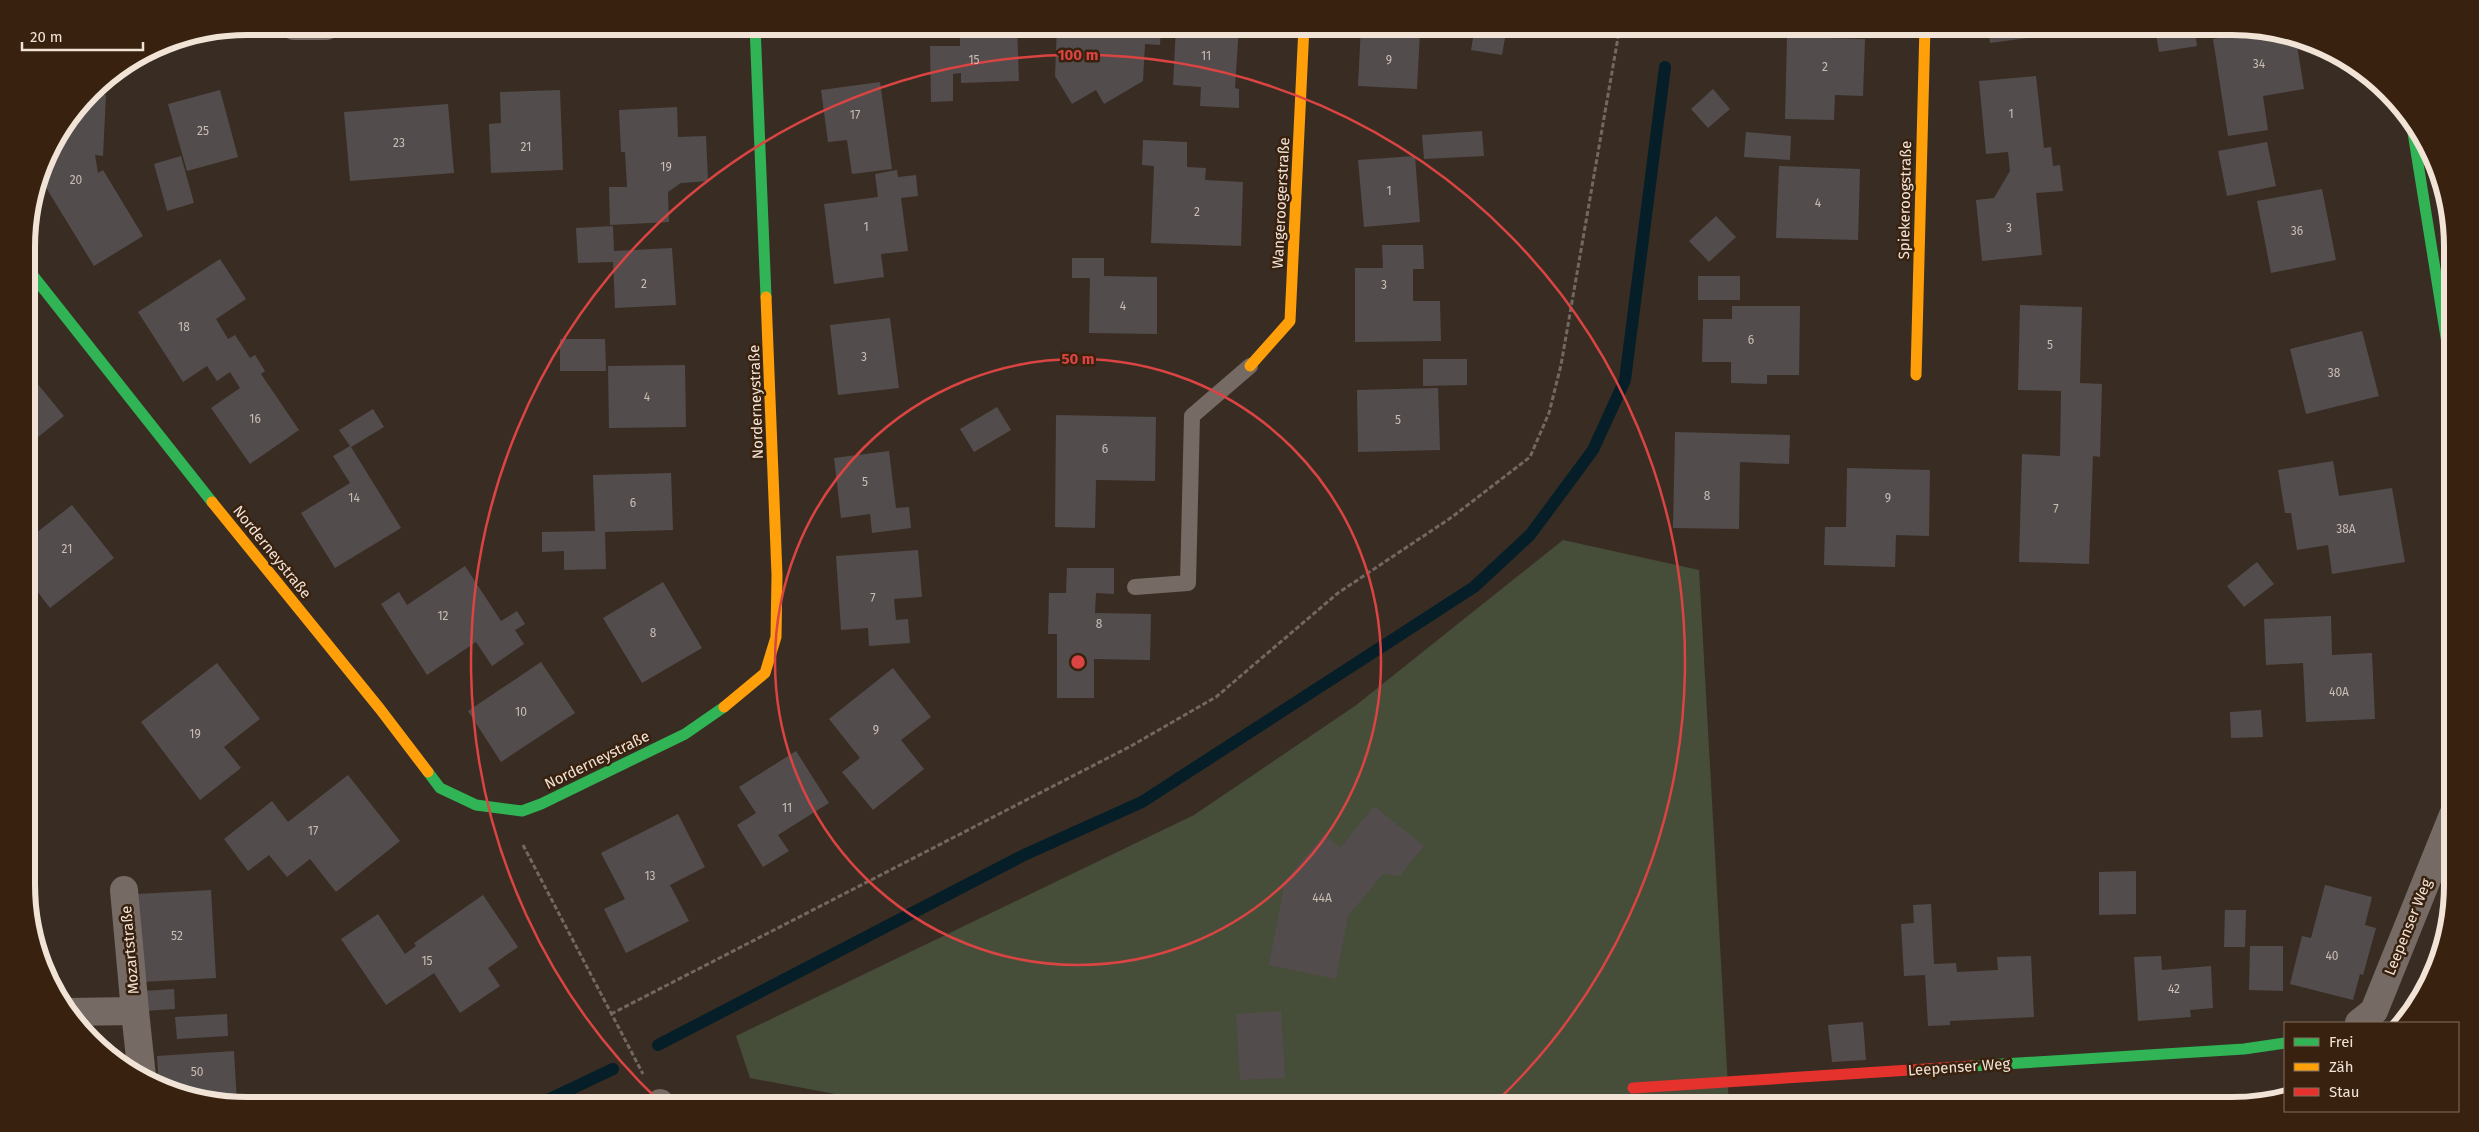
<svg xmlns="http://www.w3.org/2000/svg" width="2479" height="1132" font-family="'Fira Sans',sans-serif">
<style>
.green{fill:#464e3a}
.lines{fill:none;stroke-linecap:round;stroke-linejoin:round}
.stream{stroke:#061e28;stroke-width:12}
.building{fill:#534c4d}
.path{stroke:#736861;stroke-width:3;stroke-dasharray:5 2.5;stroke-linecap:butt}
.lane{stroke:#766a64;stroke-width:16}
.street{stroke:#766a64;stroke-width:28}
.fast{stroke:#30b455;stroke-width:11}
.slow{stroke:#ff9f0a;stroke-width:11}
.jam{stroke:#e5322d;stroke-width:11}
.ring{fill:none;stroke:#da4442;stroke-width:2.5}
.labels{text-anchor:middle;stroke-width:5;stroke-linejoin:round;paint-order:stroke}
.number-label{font-size:12px;fill:#cabdb4}
.street-label{font-size:15px;fill:#f2e3d7;stroke:#38220f}
.rim{fill:none;stroke:#f2e3d7;stroke-width:6}
.centre{fill:#da4442;stroke:#38220f;stroke-width:2.5}
.ring-label{font-size:15px;text-anchor:middle;font-weight:bold;fill:#da4442;stroke:#38220f;stroke-width:5;stroke-linejoin:round;paint-order:stroke}
</style>
<rect width="100%" height="100%" fill="#392d23"/>
<path class="green" d="M 1563,540 L 1699,570 L 1729,1105 L 899,1106 L 750,1078 L 736,1036 L 1194,815 L 1355,706 Z"/>
<g class="lines">
<path class="stream" d="M 658,1045 L 1024,855 L 1142,802 L 1474,587 L 1530,535 L 1593,450 L 1625,380 L 1665,67
M 535,1106 L 613,1069"/>
</g>
<path class="building" d="M 960,26 L 1017,26 L 1019,81 L 961,83 L 961,73 L 953,74 L 953,101 L 931,102 L 930,46 L 960,46 Z
M 1057,26 L 1161,26 L 1160,45 L 1145,44 L 1143,81 L 1104,104 L 1096,90 L 1072,104 L 1055,76 Z
M 1176,26 L 1239,26 L 1235,88 L 1239,89 L 1239,108 L 1200,106 L 1201,87 L 1173,85 Z
M 1361,26 L 1456,26 L 1456,34 L 1420,32 L 1417,89 L 1358,86 Z
M 1475,26 L 1507,26 L 1502,55 L 1471,50 Z
M 1988,26 L 2026,26 L 2028,38 L 1990,43 Z
M 2155,26 L 2194,26 L 2197,46 L 2159,52 Z
M 2258,32 L 2296,39 L 2304,89 L 2263,96 L 2268,130 L 2228,136 L 2213,39 Z
M 1787,37 L 1865,39 L 1863,96 L 1835,95 L 1834,120 L 1785,119 Z
M 2036,76 L 2044,148 L 2051,147 L 2053,166 L 2060,165 L 2063,191 L 2036,193 L 2042,255 L 1982,261 L 1976,200 L 1994,198 L 2010,171 L 2008,152 L 1986,154 L 1979,81 Z
M 880,82 L 892,169 L 852,174 L 847,140 L 828,142 L 821,90 Z
M 1713,89 L 1730,109 L 1708,128 L 1691,109 Z
M 220,90 L 238,157 L 187,171 L 168,104 Z
M 560,90 L 563,170 L 491,173 L 489,124 L 501,123 L 500,92 Z
M 91,95 L 106,95 L 103,156 L 95,155 L 98,173 L 103,170 L 143,236 L 94,266 L 42,181 L 49,149 Z
M 448,104 L 454,173 L 350,181 L 344,112 Z
M 677,107 L 678,137 L 706,136 L 708,181 L 681,183 L 668,192 L 669,222 L 610,225 L 609,187 L 627,187 L 625,152 L 621,152 L 619,110 Z
M 1482,131 L 1484,156 L 1424,159 L 1422,135 Z
M 1746,132 L 1791,136 L 1790,160 L 1744,157 Z
M 1143,140 L 1187,142 L 1187,167 L 1206,168 L 1205,180 L 1243,182 L 1241,246 L 1151,243 L 1154,166 L 1142,165 Z
M 2267,142 L 2276,186 L 2227,196 L 2218,151 Z
M 181,156 L 194,203 L 167,211 L 154,164 Z
M 1415,156 L 1420,222 L 1364,227 L 1358,160 Z
M 1779,166 L 1860,169 L 1858,240 L 1776,238 Z
M 897,170 L 898,177 L 916,175 L 918,196 L 901,198 L 908,251 L 881,254 L 884,277 L 834,284 L 824,204 L 878,197 L 875,174 Z
M 2322,189 L 2336,260 L 2271,273 L 2257,201 Z
M 1716,216 L 1736,237 L 1709,262 L 1689,241 Z
M 613,226 L 614,251 L 672,248 L 676,305 L 615,308 L 613,262 L 578,263 L 576,228 Z
M 1382,245 L 1423,245 L 1424,269 L 1413,269 L 1413,301 L 1440,301 L 1441,341 L 1355,342 L 1355,268 L 1383,268 Z
M 1072,258 L 1104,258 L 1104,276 L 1157,277 L 1157,334 L 1089,333 L 1090,278 L 1072,278 Z
M 220,259 L 246,299 L 216,319 L 228,339 L 235,335 L 250,358 L 255,355 L 265,371 L 261,374 L 299,430 L 250,464 L 211,408 L 240,388 L 230,372 L 217,381 L 207,366 L 183,382 L 138,312 Z
M 1698,276 L 1740,276 L 1740,300 L 1698,300 Z
M 2020,305 L 2082,307 L 2080,383 L 2102,384 L 2100,457 L 2093,456 L 2089,564 L 2019,562 L 2022,454 L 2060,456 L 2061,391 L 2018,390 Z
M 1732,306 L 1800,306 L 1799,375 L 1767,375 L 1767,384 L 1731,383 L 1731,362 L 1702,362 L 1703,319 L 1732,319 Z
M 890,318 L 899,388 L 838,395 L 830,325 Z
M 2362,331 L 2379,396 L 2306,414 L 2290,349 Z
M 560,339 L 605,339 L 606,371 L 560,371 Z
M 1423,359 L 1467,359 L 1467,385 L 1423,386 Z
M 685,365 L 686,427 L 609,428 L 608,366 Z
M 27,371 L 64,416 L 27,446 Z
M 1438,388 L 1440,450 L 1358,452 L 1357,390 Z
M 997,407 L 1011,430 L 974,452 L 960,429 Z
M 373,409 L 384,427 L 351,447 L 401,528 L 335,568 L 301,513 L 350,483 L 333,456 L 350,446 L 339,430 Z
M 1056,415 L 1156,417 L 1155,481 L 1096,480 L 1095,528 L 1055,527 Z
M 1675,432 L 1790,435 L 1789,464 L 1740,462 L 1739,529 L 1673,528 Z
M 889,451 L 896,508 L 909,507 L 911,528 L 872,533 L 870,514 L 841,518 L 834,458 Z
M 2333,461 L 2339,496 L 2392,488 L 2405,562 L 2332,574 L 2328,545 L 2297,550 L 2291,513 L 2285,513 L 2278,470 Z
M 1847,468 L 1930,470 L 1929,536 L 1896,535 L 1895,567 L 1824,565 L 1825,527 L 1846,527 Z
M 671,473 L 673,530 L 605,532 L 606,569 L 564,570 L 564,551 L 542,552 L 542,532 L 595,531 L 593,475 Z
M 72,505 L 114,558 L 50,608 L 27,578 L 27,540 Z
M 918,550 L 922,597 L 894,599 L 896,620 L 908,619 L 910,643 L 869,646 L 868,628 L 841,630 L 836,556 Z
M 2257,562 L 2274,584 L 2244,607 L 2227,586 Z
M 465,566 L 501,621 L 517,611 L 525,624 L 515,630 L 524,644 L 492,666 L 476,642 L 427,675 L 381,604 L 399,592 L 407,605 Z
M 1067,568 L 1114,568 L 1114,594 L 1096,593 L 1095,613 L 1151,614 L 1150,660 L 1094,659 L 1094,698 L 1057,698 L 1057,634 L 1048,634 L 1049,593 L 1066,593 Z
M 663,582 L 702,648 L 642,683 L 603,618 Z
M 2331,616 L 2332,655 L 2372,653 L 2375,719 L 2306,722 L 2303,663 L 2266,665 L 2264,619 Z
M 541,662 L 575,713 L 501,762 L 468,711 Z
M 217,663 L 260,719 L 224,747 L 241,768 L 200,800 L 141,722 Z
M 893,668 L 931,717 L 901,740 L 924,769 L 873,810 L 842,772 L 860,758 L 829,719 Z
M 2261,710 L 2263,737 L 2231,738 L 2230,712 Z
M 28,738 L 38,738 L 38,762 L 28,762 Z
M 796,751 L 829,803 L 778,835 L 789,851 L 763,867 L 737,825 L 756,813 L 739,787 Z
M 348,775 L 400,841 L 336,892 L 310,859 L 287,877 L 269,855 L 248,871 L 224,839 L 272,801 L 288,822 Z
M 1374,806 L 1424,846 L 1400,876 L 1383,874 L 1348,916 L 1336,979 L 1269,965 L 1285,881 L 1324,834 L 1340,848 Z
M 678,814 L 705,867 L 670,885 L 689,921 L 626,953 L 604,909 L 625,899 L 601,853 Z
M 28,868 L 37,868 L 39,900 L 28,901 Z
M 2136,871 L 2136,914 L 2099,915 L 2099,872 Z
M 2325,885 L 2372,897 L 2365,925 L 2376,928 L 2363,975 L 2360,974 L 2353,1000 L 2290,984 L 2302,936 L 2311,938 Z
M 211,890 L 216,978 L 142,982 L 137,894 Z
M 483,895 L 518,947 L 488,968 L 500,986 L 460,1013 L 434,973 L 386,1005 L 341,939 L 378,914 L 405,954 L 416,946 L 414,943 Z
M 1931,904 L 1934,964 L 1956,963 L 1957,972 L 1998,970 L 1997,957 L 2031,956 L 2034,1017 L 1950,1021 L 1950,1025 L 1928,1026 L 1925,975 L 1904,976 L 1901,924 L 1914,923 L 1913,905 Z
M 2225,910 L 2246,910 L 2245,947 L 2224,947 Z
M 2250,946 L 2283,946 L 2283,991 L 2249,990 Z
M 2161,956 L 2162,970 L 2211,966 L 2213,1008 L 2190,1010 L 2191,1017 L 2138,1021 L 2134,957 Z
M 174,989 L 175,1009 L 144,1011 L 143,991 Z
M 1281,1011 L 1285,1078 L 1240,1080 L 1236,1014 Z
M 227,1014 L 228,1036 L 177,1039 L 175,1017 Z
M 1863,1022 L 1866,1060 L 1832,1062 L 1828,1025 Z
M 234,1051 L 237,1104 L 159,1087 L 157,1056 Z"/>
<g class="lines">
<path class="path" d="M 523,845 L 643,1074
M 611,1014 L 1131,746 L 1216,697 L 1338,593 L 1452,517 L 1530,457 L 1549,413 L 1561,365 L 1620,26"/>
<path class="lane" d="M 1135,587 L 1188,583 L 1192,416 L 1250,366"/>
<path class="street" d="M 294,26 L 326,26
M 124,890 L 135,1011
M 68,1012 L 135,1011 L 142,1077
M 2359,1023 L 2374,1011 L 2453,815
M 660,1103 L 661,1106"/>
<path class="fast" d="M 755,26 L 766,297
M 2411,120 L 2451,368
M 27,268 L 212,502
M 428,772 L 440,788 L 476,805 L 522,811 L 541,804 L 685,734 L 724,707
M 1972,1066 L 2244,1049 L 2285,1043"/>
<path class="slow" d="M 1250,366 L 1290,321 L 1304,26
M 1916,375 L 1925,26
M 212,502 L 380,709 L 428,772
M 724,707 L 765,673 L 776,637 L 777,575 L 766,297"/>
<path class="jam" d="M 1633,1088 L 1972,1066"/>
</g>
<g class="ring">
<circle cx="1078" cy="662" r="303"/>
<path d="M660 1102A607 607 0 1 1 1496 1102"/>
</g>
<g class="labels">
<g class="number-label">
<text x="1206" y="60">11</text>
<text x="974" y="64">15</text>
<text x="1389" y="64">9</text>
<text x="2259" y="68">34</text>
<text x="1825" y="71">2</text>
<text x="2011" y="118">1</text>
<text x="855" y="119">17</text>
<text x="203" y="135">25</text>
<text x="399" y="147">23</text>
<text x="526" y="151">21</text>
<text x="666" y="171">19</text>
<text x="76" y="184">20</text>
<text x="1389" y="195">1</text>
<text x="1818" y="207">4</text>
<text x="1197" y="216">2</text>
<text x="866" y="231">1</text>
<text x="2009" y="232">3</text>
<text x="2297" y="235">36</text>
<text x="644" y="288">2</text>
<text x="1384" y="289">3</text>
<text x="1123" y="310">4</text>
<text x="184" y="331">18</text>
<text x="1751" y="344">6</text>
<text x="2050" y="349">5</text>
<text x="864" y="361">3</text>
<text x="2334" y="377">38</text>
<text x="647" y="401">4</text>
<text x="255" y="423">16</text>
<text x="1398" y="424">5</text>
<text x="1105" y="453">6</text>
<text x="865" y="486">5</text>
<text x="1707" y="500">8</text>
<text x="354" y="502">14</text>
<text x="1888" y="502">9</text>
<text x="633" y="507">6</text>
<text x="2056" y="513">7</text>
<text x="2346" y="533">38A</text>
<text x="67" y="553">21</text>
<text x="873" y="602">7</text>
<text x="443" y="620">12</text>
<text x="1099" y="628">8</text>
<text x="653" y="637">8</text>
<text x="2339" y="696">40A</text>
<text x="521" y="716">10</text>
<text x="876" y="734">9</text>
<text x="195" y="738">19</text>
<text x="787" y="812">11</text>
<text x="313" y="835">17</text>
<text x="650" y="880">13</text>
<text x="1322" y="902">44A</text>
<text x="177" y="940">52</text>
<text x="2332" y="960">40</text>
<text x="427" y="965">15</text>
<text x="2174" y="993">42</text>
<text x="197" y="1076">50</text>
</g>
<g class="street-label">
<text transform="translate(1905 200) rotate(-89)" y="5">Spiekeroogstraße</text>
<text transform="translate(1281 203) rotate(-87)" y="5">Wangeroogerstraße</text>
<text transform="translate(756 402) rotate(-92)" y="5">Norderneystraße</text>
<text transform="translate(272 552) rotate(51)" y="5">Norderneystraße</text>
<text transform="translate(597 760) rotate(-26)" y="5">Norderneystraße</text>
<text transform="translate(2408 927) rotate(-68)" y="5">Leepenser Weg</text>
<text transform="translate(130 950) rotate(-95)" y="5">Mozartstraße</text>
<text transform="translate(1959 1067) rotate(-4)" y="5">Leepenser Weg</text>
</g>
</g>
<path d="M0 0H2479V1132H0ZM247 35H2232A212 212 0 0 1 2444 247V885A212 212 0 0 1 2232 1097H247A212 212 0 0 1 35 885V247A212 212 0 0 1 247 35Z" fill="#38220f" fill-rule="evenodd"/>
<path class="rim" d="M247 35H2232A212 212 0 0 1 2444 247V885A212 212 0 0 1 2232 1097H247A212 212 0 0 1 35 885V247A212 212 0 0 1 247 35Z"/>
<circle cx="1078" cy="662" r="8" class="centre"/>
<g class="ring-label">
<text x="1078" y="60">100 m</text>
<text x="1078" y="364">50 m</text>
</g>
<rect x="2284" y="1022" width="175" height="90" fill="#38220f" stroke="#826f5f"/>
<rect x="2294" y="1038" width="25" height="8" fill="#30b455" stroke="#826f5f"/>
<text x="2329" y="1047" font-size="15" fill="#f2e3d7">Frei</text>
<rect x="2294" y="1063" width="25" height="8" fill="#ff9f0a" stroke="#826f5f"/>
<text x="2329" y="1072" font-size="15" fill="#f2e3d7">Zäh</text>
<rect x="2294" y="1088" width="25" height="8" fill="#e5322d" stroke="#826f5f"/>
<text x="2329" y="1097" font-size="15" fill="#f2e3d7">Stau</text>
<path d="M22 42v8h121v-8" fill="none" stroke="#f2e3d7" stroke-width="2.5"/>
<text x="30" y="42" font-size="15" fill="#f2e3d7" stroke="#38220f" stroke-width="4" paint-order="stroke">20 m</text>
</svg>
